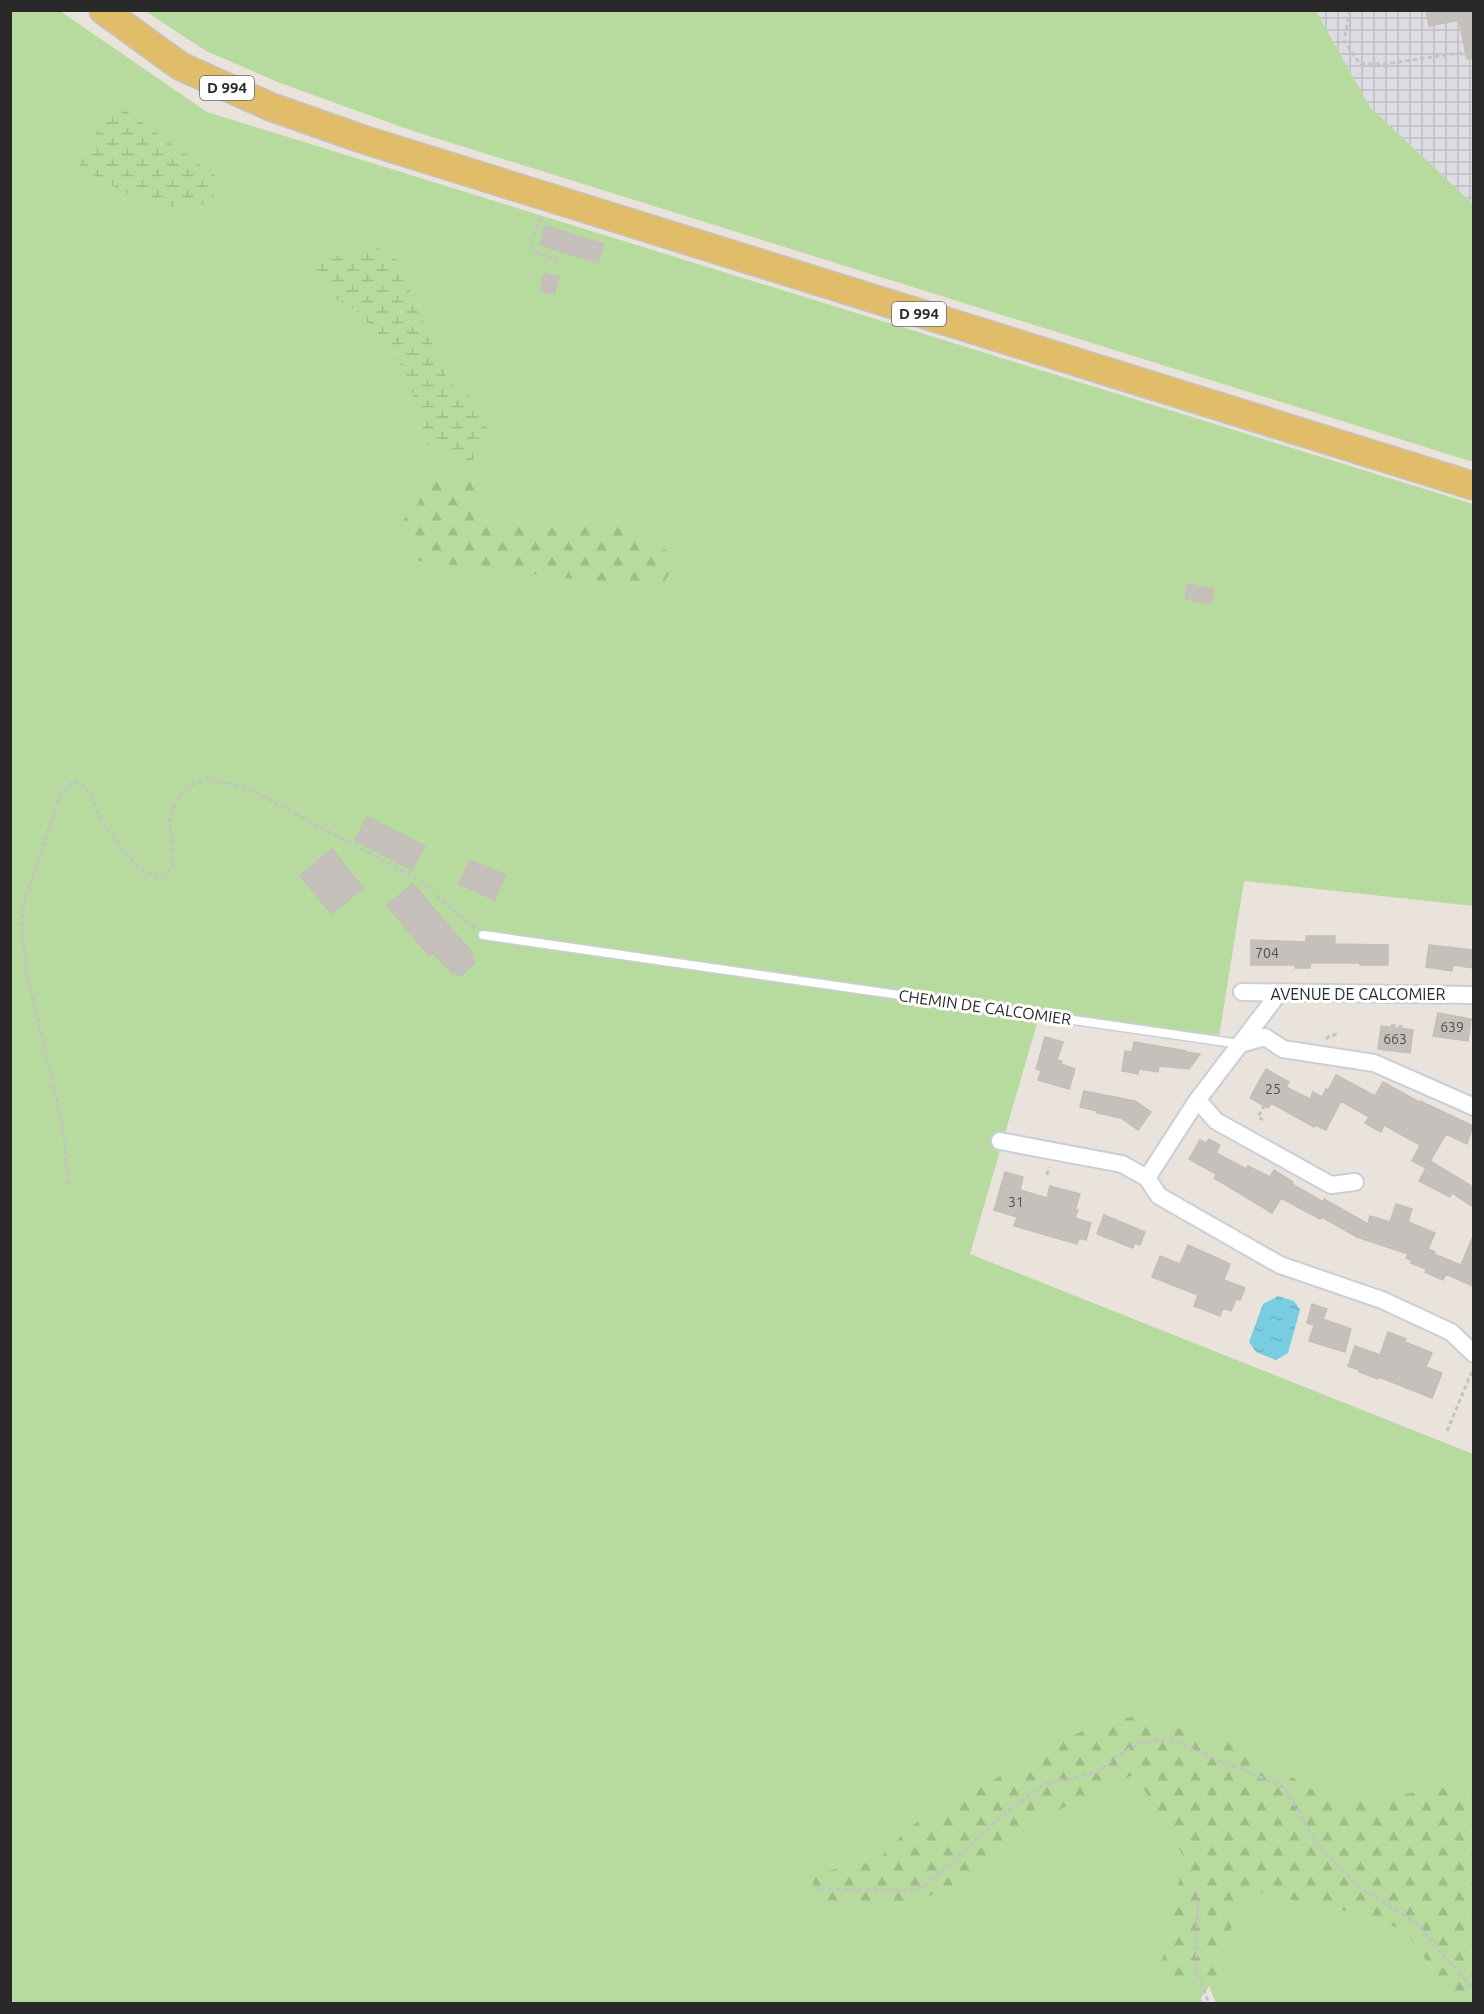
<svg xmlns="http://www.w3.org/2000/svg" width="1484" height="2014" font-family="Ubuntu,sans-serif">
<style>
.industrial{fill:url(#industrial-grid)}
.grass{fill:#b7db9e}
.forest{fill:url(#forest-firs)}
.wetland{fill:url(#wetland-marsh)}
.water{fill:url(#water-ripples)}
.building{fill:#c5c0bb;stroke:#c5beb6;stroke-width:1.5}
.lines{fill:none;stroke-linecap:round;stroke-linejoin:round}
.lane-casing{stroke:#caced9;stroke-width:11}
.street-casing{stroke:#caced9;stroke-width:20}
.primary-casing{stroke:#c3c3c3;stroke-width:30}
.path{stroke:#c3c3c3;stroke-width:3;stroke-dasharray:4.5 3;stroke-linecap:butt}
.lane{stroke:#fff;stroke-width:8}
.street{stroke:#fff;stroke-width:16}
.primary{stroke:#e1bc69;stroke-width:27}
.labels{text-anchor:middle;stroke-width:6;stroke-linejoin:round;paint-order:stroke}
.number-label{font-size:14px;fill:#504f4e}
.shield{fill:#fff;stroke:#696969;stroke-width:1.5}
.shield-label{font-size:15px;font-weight:bold;fill:#292929}
.street-label{font-size:16px;fill:#292929;stroke:#fff}
</style>
<defs>
<pattern id="industrial-grid" width="8" height="8" patternUnits="userSpaceOnUse" patternTransform="scale(1.5)"><rect width="8" height="8" fill="#dddce3"/><path d="M0 4h8M4 0v8" fill="none" stroke="#bebdc3"/></pattern>
<pattern id="forest-firs" width="22" height="20" patternUnits="userSpaceOnUse" patternTransform="scale(1.5)"><rect width="22" height="20" fill="#b7db9e"/><path d="M5 1l3.5 6h-7zM16 11l3.5 6h-7z" fill="#9dbc88"/></pattern>
<pattern id="wetland-marsh" width="20" height="14" patternUnits="userSpaceOnUse" patternTransform="scale(1.5)"><rect width="20" height="14" fill="#b7db9e"/><path d="M1 5h8M5 5V1M11 12h8M15 12V8" fill="none" stroke="#9dbc88"/></pattern>
<pattern id="water-ripples" width="26" height="14" patternUnits="userSpaceOnUse" patternTransform="scale(1.5)"><rect width="26" height="14" fill="#79cde1"/><path d="M2 4q2-2 4 0t4 0M15 11q2-2 4 0t4 0" fill="none" stroke="#69b0c1"/></pattern>
</defs>
<rect width="100%" height="100%" fill="#eae3dc"/>
<path class="industrial" d="M 1316,11 L 1473,11 L 1473,204 L 1370,107 Z"/>
<path class="grass" d="M 11,11 L 60,11 L 207,112 L 1473,504 L 1473,906 L 1244,881 L 1218,1043 L 1038,1020 L 970,1254 L 1473,1454 L 1473,1784 L 1337,1805 L 1273,1895 L 1346,1911 L 1404,1930 L 1457,2003 L 1216,2003 L 1209,1986 L 1201,1998 L 1203,2004 L 11,2004 Z
M 145,11 L 1316,11 L 1370,107 L 1473,204 L 1473,462 L 410,130 L 280,83 L 206,51 Z"/>
<path class="forest" d="M 472,475 L 485,524 L 621,523 L 678,557 L 661,589 L 419,561 L 392,529 L 413,512 L 431,479 Z
M 1135,1716 L 1240,1746 L 1337,1804 L 1473,1784 L 1473,2003 L 1457,2003 L 1404,1930 L 1346,1911 L 1240,1889 L 1220,1979 L 1207,1981 L 1159,1976 L 1184,1857 L 1135,1774 L 1048,1815 L 952,1886 L 902,1908 L 810,1898 L 815,1873 L 877,1861 L 911,1826 L 1076,1734 L 1096,1726 Z"/>
<path class="wetland" d="M 117,104 L 215,176 L 214,205 L 153,207 L 91,174 L 76,162 Z
M 371,246 L 394,254 L 448,381 L 488,411 L 486,432 L 470,467 L 454,461 L 428,445 L 409,381 L 389,344 L 355,309 L 336,299 L 316,279 L 316,262 Z"/>
<path class="water" d="M 1278,1296 L 1294,1301 L 1300,1310 L 1288,1353 L 1276,1360 L 1256,1352 L 1249,1342 L 1263,1304 Z"/>
<path class="building" d="M 1426,10 L 1473,10 L 1473,58 L 1467,59 L 1459,20 L 1429,26 Z
M 545,226 L 604,244 L 598,263 L 540,245 Z
M 545,273 L 559,277 L 554,294 L 540,290 Z
M 1188,584 L 1214,590 L 1210,604 L 1185,599 Z
M 367,817 L 425,846 L 412,870 L 355,840 Z
M 332,849 L 363,888 L 331,914 L 300,875 Z
M 470,860 L 505,875 L 495,900 L 459,884 Z
M 413,884 L 474,955 L 471,957 L 475,963 L 460,977 L 456,972 L 453,974 L 433,953 L 429,956 L 387,905 Z
M 1306,936 L 1335,936 L 1335,944 L 1388,945 L 1388,965 L 1360,965 L 1360,963 L 1310,963 L 1310,968 L 1295,968 L 1295,965 L 1251,965 L 1251,940 L 1306,942 Z
M 1429,945 L 1473,950 L 1473,968 L 1453,965 L 1452,971 L 1426,967 Z
M 1438,1013 L 1471,1019 L 1468,1041 L 1433,1036 Z
M 1381,1026 L 1413,1030 L 1410,1053 L 1378,1049 Z
M 1045,1037 L 1063,1042 L 1057,1060 L 1062,1061 L 1061,1064 L 1075,1069 L 1069,1089 L 1038,1080 L 1041,1071 L 1036,1069 Z
M 1134,1042 L 1186,1051 L 1186,1052 L 1200,1054 L 1189,1069 L 1159,1066 L 1158,1072 L 1139,1069 L 1138,1074 L 1122,1071 L 1125,1051 L 1132,1052 Z
M 1266,1069 L 1289,1082 L 1286,1087 L 1310,1099 L 1313,1092 L 1322,1097 L 1326,1089 L 1328,1090 L 1336,1075 L 1375,1096 L 1383,1082 L 1419,1102 L 1420,1101 L 1473,1126 L 1467,1144 L 1446,1134 L 1430,1161 L 1473,1187 L 1473,1207 L 1452,1193 L 1450,1197 L 1419,1181 L 1426,1168 L 1412,1161 L 1420,1145 L 1384,1125 L 1381,1132 L 1365,1123 L 1369,1117 L 1341,1101 L 1326,1130 L 1315,1125 L 1314,1127 L 1271,1103 L 1268,1108 L 1250,1098 Z
M 1084,1091 L 1135,1101 L 1151,1112 L 1138,1130 L 1121,1118 L 1097,1113 L 1097,1111 L 1080,1107 Z
M 1209,1139 L 1220,1145 L 1216,1153 L 1246,1169 L 1248,1166 L 1270,1177 L 1274,1170 L 1293,1182 L 1292,1184 L 1323,1202 L 1324,1199 L 1368,1224 L 1370,1216 L 1390,1222 L 1396,1204 L 1412,1209 L 1408,1222 L 1435,1233 L 1428,1249 L 1435,1252 L 1434,1254 L 1461,1265 L 1473,1236 L 1473,1286 L 1446,1274 L 1443,1280 L 1425,1272 L 1426,1269 L 1411,1263 L 1412,1261 L 1406,1258 L 1408,1254 L 1357,1237 L 1322,1217 L 1320,1219 L 1281,1198 L 1272,1213 L 1214,1178 L 1216,1174 L 1189,1159 L 1200,1140 L 1206,1143 Z
M 1005,1172 L 1023,1177 L 1020,1190 L 1047,1198 L 1050,1186 L 1080,1194 L 1075,1210 L 1078,1210 L 1075,1218 L 1091,1223 L 1086,1240 L 1079,1238 L 1077,1244 L 1014,1226 L 1017,1217 L 994,1210 Z
M 1104,1215 L 1145,1232 L 1140,1245 L 1135,1243 L 1133,1248 L 1097,1234 Z
M 1188,1245 L 1230,1264 L 1224,1280 L 1245,1288 L 1240,1300 L 1236,1299 L 1231,1311 L 1223,1308 L 1220,1316 L 1194,1306 L 1198,1295 L 1152,1277 L 1160,1256 L 1180,1264 Z
M 1312,1304 L 1327,1309 L 1323,1319 L 1351,1329 L 1345,1352 L 1309,1341 L 1314,1325 L 1307,1323 Z
M 1388,1332 L 1406,1339 L 1405,1342 L 1432,1353 L 1426,1367 L 1442,1373 L 1432,1398 L 1379,1377 L 1378,1379 L 1359,1372 L 1359,1370 L 1348,1366 L 1355,1346 L 1380,1355 Z"/>
<g class="lines">
<defs>
<path id="lane" d="M 483,935 L 1240,1044"/>
<path id="street" d="M 1242,992 L 1474,995
M 1240,1044 L 1265,1037 L 1283,1049 L 1374,1063 L 1474,1107
M 1196,1102 L 1202,1105 L 1216,1121 L 1331,1185 L 1355,1182
M 1000,1141 L 1122,1164 L 1147,1178 L 1159,1196 L 1280,1265 L 1382,1300 L 1451,1332 L 1474,1354
M 1147,1178 L 1196,1102 L 1279,993"/>
<path id="primary" d="M 103,10 L 180,66 L 271,107 L 365,140 L 1474,486"/>
</defs>
<use href="#lane" class="lane-casing"/>
<use href="#street" class="street-casing"/>
<use href="#primary" class="primary-casing"/>
<path class="path" d="M 1350,10 L 1344,41 L 1360,64 L 1384,64 L 1474,51
M 540,217 L 530,245 L 535,253 L 562,261
M 1391,1025 L 1404,1027
M 1326,1039 L 1328,1037 L 1337,1034
M 1263,1120 L 1258,1117 L 1264,1106
M 1047,1175 L 1049,1167
M 68,1184 L 63,1127 L 26,970 L 22,919 L 26,895 L 60,795 L 73,781 L 85,786 L 107,830 L 139,868 L 159,878 L 172,868 L 170,816 L 182,790 L 208,778 L 249,789 L 416,878 L 475,928
M 1447,1431 L 1473,1369
M 813,1888 L 901,1891 L 924,1887 L 1008,1811 L 1045,1784 L 1097,1772 L 1119,1755 L 1142,1742 L 1170,1740 L 1284,1787 L 1319,1847 L 1362,1889 L 1416,1923 L 1474,1990
M 1198,1893 L 1196,1968 L 1209,2004"/>
<use href="#lane" class="lane"/>
<use href="#street" class="street"/>
<use href="#primary" class="primary"/>
</g>
<g class="labels">
<g class="number-label">
<text x="1267" y="958">704</text>
<text x="1452" y="1032">639</text>
<text x="1395" y="1044">663</text>
<text x="1273" y="1094">25</text>
<text x="1016" y="1207">31</text>
</g>
<g class="shield">
<rect x="200" y="76" width="54" height="24" rx="4.5"/>
<rect x="892" y="302" width="54" height="24" rx="4.5"/>
</g>
<g class="shield-label">
<text x="227" y="93">D 994</text>
<text x="919" y="319">D 994</text>
</g>
<g class="street-label">
<text x="1358" y="1000">AVENUE DE CALCOMIER</text>
<text transform="translate(985 1007) rotate(8)" y="6">CHEMIN DE CALCOMIER</text>
</g>
</g>
<rect width="1484" height="2014" fill="none" stroke="#292929" stroke-width="24"/>
</svg>
